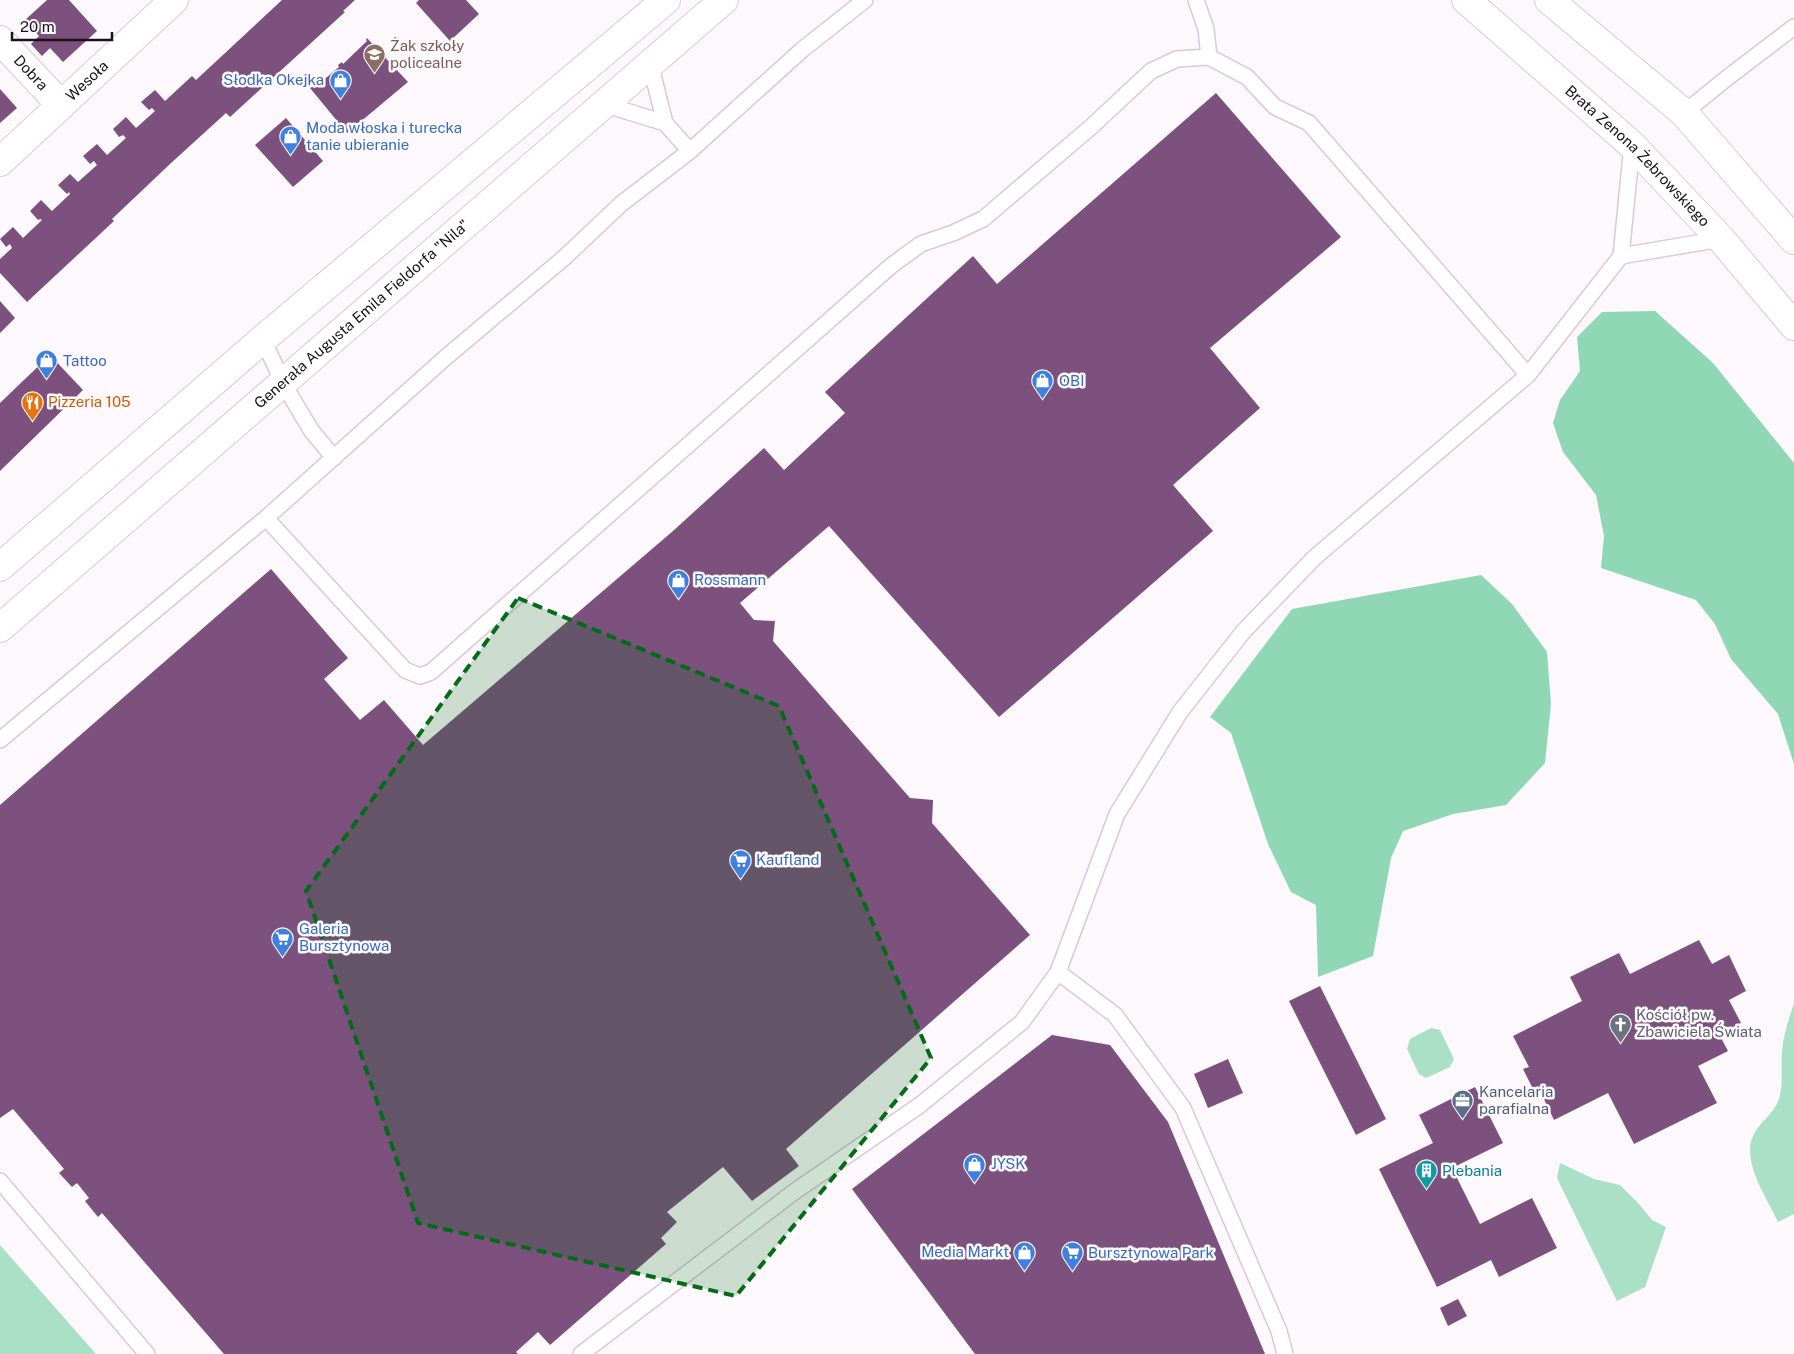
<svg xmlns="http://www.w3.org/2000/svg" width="1794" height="1354" font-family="'Public Sans',sans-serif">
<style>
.green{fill:#a9e0c6}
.forest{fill:#90d7b6}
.building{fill:#7c517d}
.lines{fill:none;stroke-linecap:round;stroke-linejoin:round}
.lane-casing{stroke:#dcc7dc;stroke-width:18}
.street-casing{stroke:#dcc7dc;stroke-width:30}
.secondary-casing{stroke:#dcc7dc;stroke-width:30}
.lane{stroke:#fff;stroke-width:15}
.street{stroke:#fff;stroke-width:28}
.secondary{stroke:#fff;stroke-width:28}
.marked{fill:#046b18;fill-opacity:0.2;stroke:#046b18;stroke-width:4;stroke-dasharray:10 6;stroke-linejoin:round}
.labels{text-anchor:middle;stroke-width:5;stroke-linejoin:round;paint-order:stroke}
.education-label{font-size:15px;fill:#785e54;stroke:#fdf8fc;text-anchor:start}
.street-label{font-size:15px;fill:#191219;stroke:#fdf8fc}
.shop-label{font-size:15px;fill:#366cbe;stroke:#fdf8fc;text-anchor:start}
.food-label{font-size:15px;fill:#c56008;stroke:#fdf8fc;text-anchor:start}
.worship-label{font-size:15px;fill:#5b616d;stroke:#fdf8fc;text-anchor:start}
.service-label{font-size:15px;fill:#4e5e75;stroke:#fdf8fc;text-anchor:start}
.culture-label{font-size:15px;fill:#0d838f;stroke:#fdf8fc;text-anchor:start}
</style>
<rect width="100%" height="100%" fill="#fdf8fc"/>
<path class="green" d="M 1794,1003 L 1794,1214 L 1778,1222 C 1768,1200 1741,1161 1753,1136 C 1759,1122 1777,1112 1780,1095 C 1783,1080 1781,1066 1782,1052 C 1783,1035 1789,1019 1794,1003 Z
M 1431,1028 L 1440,1030 L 1454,1059 L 1450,1067 L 1426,1078 L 1419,1074 L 1407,1049 L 1410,1039 Z
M 1560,1163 L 1594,1179 L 1620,1185 L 1639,1204 L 1652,1220 L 1666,1227 L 1645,1287 L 1617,1301 L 1557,1178 Z
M 0,1245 L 96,1354 L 0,1354 Z"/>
<path class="forest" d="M 1655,311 L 1713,363 L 1794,463 L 1794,764 L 1778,714 L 1731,659 L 1715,624 L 1696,600 L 1601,568 L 1604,536 L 1596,495 L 1563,452 L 1553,423 L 1560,400 L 1580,371 L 1577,337 L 1602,312 Z
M 1481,575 L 1512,604 L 1547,652 L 1551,704 L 1545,763 L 1506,805 L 1453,814 L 1403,831 L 1391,858 L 1373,956 L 1318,977 L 1316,905 L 1291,892 L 1268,844 L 1231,733 L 1210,717 L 1292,609 Z"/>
<path class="building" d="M 47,0 L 69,0 L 97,31 L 63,62 L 50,48 L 42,56 L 31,44 L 39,36 L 25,20 Z
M 282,0 L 355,0 L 343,11 L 345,12 L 230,117 L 226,113 L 170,164 L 112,219 L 114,221 L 27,302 L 0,273 L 0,259 L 12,248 L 10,244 L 6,247 L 0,239 L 13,227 L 23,238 L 42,220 L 40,219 L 38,220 L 30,211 L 41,200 L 52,211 L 70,194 L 69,192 L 67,194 L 58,185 L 70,174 L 78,182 L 97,165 L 94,161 L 90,164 L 83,156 L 97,144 L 107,155 L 126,138 L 123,135 L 119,137 L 113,129 L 126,117 L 136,128 L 155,111 L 152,108 L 149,110 L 141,102 L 155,90 L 165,101 L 192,76 L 196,80 Z
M 419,0 L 466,0 L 479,14 L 450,41 L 416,3 Z
M 367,38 L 408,82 L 347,133 L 310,88 L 313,86 L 314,88 L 339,67 L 338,65 L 342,62 L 343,64 L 367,41 L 366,40 Z
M 0,89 L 17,108 L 0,123 Z
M 1216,93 L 1341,237 L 1210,348 L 1260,408 L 1173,485 L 1213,531 L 999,717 L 829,526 L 740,603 L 754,620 L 775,621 L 773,641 L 910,798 L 933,800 L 932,823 L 1030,935 L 786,1149 L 799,1166 L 752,1201 L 723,1167 L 667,1212 L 677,1222 L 661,1238 L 666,1244 L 550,1345 L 538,1332 L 516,1352 L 518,1354 L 224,1354 L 102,1213 L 98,1217 L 85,1201 L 89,1198 L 77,1183 L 72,1187 L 59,1173 L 64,1169 L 13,1109 L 0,1118 L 0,805 L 271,569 L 348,658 L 324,679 L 360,720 L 384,700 L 423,745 L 673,531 L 764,448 L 784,470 L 845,413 L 825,392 L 973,256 L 997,284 Z
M 286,118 L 323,161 L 293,187 L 255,145 Z
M 0,301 L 15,318 L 0,333 Z
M 50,355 L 83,390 L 0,471 L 0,403 Z
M 1699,940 L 1712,964 L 1729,955 L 1746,991 L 1729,1000 L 1741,1023 L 1719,1034 L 1728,1051 L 1698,1066 L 1717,1103 L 1634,1144 L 1608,1093 L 1554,1120 L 1540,1091 L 1535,1093 L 1523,1069 L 1529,1067 L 1513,1036 L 1582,1001 L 1570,977 L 1619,953 L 1630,974 Z
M 1320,986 L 1386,1119 L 1356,1135 L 1289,1001 Z
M 1052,1035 L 1110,1045 L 1168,1122 L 1265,1354 L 975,1354 L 852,1189 Z
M 1228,1059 L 1243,1093 L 1208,1108 L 1194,1074 Z
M 1475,1087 L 1503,1143 L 1452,1168 L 1480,1224 L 1532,1198 L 1557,1248 L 1499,1277 L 1491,1260 L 1437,1287 L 1379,1169 L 1433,1143 L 1419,1115 Z
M 1458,1299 L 1467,1316 L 1448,1326 L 1440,1308 Z"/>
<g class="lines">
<defs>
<path id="lane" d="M 1196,0 L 1206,29 L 1209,57 L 1247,77 L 1275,107 L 1309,123 L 1528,375
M 650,63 L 665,123 L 690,151
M 603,104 L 665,123
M 1684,113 L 1727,78 L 1794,27
M 1621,256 L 1721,239
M 263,339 L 283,383 L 311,430 L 334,458
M 266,518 L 405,670 L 420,676 L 431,672 L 892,265 L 921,244 L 953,233 L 983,219 L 1091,127 L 1151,71 L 1177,59 L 1209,57
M 0,740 L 266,518 L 445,358 L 565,257 L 621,204 L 690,151 L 803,49 L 865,0
M 1058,972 L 1115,1015 L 1183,1108 L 1279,1331 L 1285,1354
M 0,1181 L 147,1354
M 581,1354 L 794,1192 L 920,1105 L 1022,1022 L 1058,972 L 1117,814 L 1180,712 L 1243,632 L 1314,558 L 1528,375 L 1621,256 L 1632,145"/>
<g id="street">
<path id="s1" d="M 0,40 L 61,105"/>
<path id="s2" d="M 0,162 L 174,0"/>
</g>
<g id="secondary">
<path id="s3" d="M 1466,0 L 1632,145 L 1721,239 L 1794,326"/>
<path d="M 1549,0 L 1684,113 L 1794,240"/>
<path d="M 0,567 L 263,339 L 666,0"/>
<path id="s4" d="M 0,628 L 724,0"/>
</g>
</defs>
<use href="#lane" class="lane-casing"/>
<use href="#street" class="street-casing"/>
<use href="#secondary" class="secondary-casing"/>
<use href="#lane" class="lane"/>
<use href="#street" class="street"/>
<use href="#secondary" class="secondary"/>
</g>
<path class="marked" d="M 518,598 L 779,706 L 931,1058 L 736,1296 L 418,1223 L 306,891 Z"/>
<defs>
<symbol id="school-pin" viewBox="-11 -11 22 30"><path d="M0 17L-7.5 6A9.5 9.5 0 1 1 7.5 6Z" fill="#8d6e63" stroke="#fdf8fc"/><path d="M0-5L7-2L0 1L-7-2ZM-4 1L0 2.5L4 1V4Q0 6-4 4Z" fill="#fff"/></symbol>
<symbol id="shop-pin" viewBox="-11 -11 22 30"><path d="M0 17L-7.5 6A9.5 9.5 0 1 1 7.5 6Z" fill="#3f7fe0" stroke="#fdf8fc"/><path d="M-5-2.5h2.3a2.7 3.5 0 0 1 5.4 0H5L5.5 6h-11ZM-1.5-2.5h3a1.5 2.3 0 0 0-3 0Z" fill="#fff"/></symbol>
<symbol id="restaurant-pin" viewBox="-11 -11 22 30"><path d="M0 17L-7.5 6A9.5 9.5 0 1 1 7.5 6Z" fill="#e8710a" stroke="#fdf8fc"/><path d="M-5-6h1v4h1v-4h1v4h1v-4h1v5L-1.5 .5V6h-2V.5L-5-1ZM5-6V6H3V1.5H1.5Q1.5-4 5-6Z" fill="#fff"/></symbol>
<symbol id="supermarket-pin" viewBox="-11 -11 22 30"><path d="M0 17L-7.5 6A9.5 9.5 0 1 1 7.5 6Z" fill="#3f7fe0" stroke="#fdf8fc"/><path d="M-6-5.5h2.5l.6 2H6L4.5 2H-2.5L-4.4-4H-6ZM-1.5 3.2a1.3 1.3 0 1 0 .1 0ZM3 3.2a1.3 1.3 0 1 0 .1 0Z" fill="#fff"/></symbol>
<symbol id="church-pin" viewBox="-11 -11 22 30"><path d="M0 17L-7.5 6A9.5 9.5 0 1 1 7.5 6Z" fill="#6b7280" stroke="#fdf8fc"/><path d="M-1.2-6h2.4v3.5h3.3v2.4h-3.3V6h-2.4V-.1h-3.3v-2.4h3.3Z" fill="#fff"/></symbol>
<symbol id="office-pin" viewBox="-11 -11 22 30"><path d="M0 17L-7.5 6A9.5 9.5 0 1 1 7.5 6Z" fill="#5c6f8a" stroke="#fdf8fc"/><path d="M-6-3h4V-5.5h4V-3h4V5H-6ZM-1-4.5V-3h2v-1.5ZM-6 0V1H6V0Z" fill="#fff"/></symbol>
<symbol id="building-pin" viewBox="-11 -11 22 30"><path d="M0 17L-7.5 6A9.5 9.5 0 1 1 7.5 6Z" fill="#0f9aa8" stroke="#fdf8fc"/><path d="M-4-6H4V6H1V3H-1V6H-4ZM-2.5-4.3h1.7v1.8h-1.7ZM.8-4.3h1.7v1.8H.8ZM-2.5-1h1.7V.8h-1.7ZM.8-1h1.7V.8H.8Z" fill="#fff"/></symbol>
</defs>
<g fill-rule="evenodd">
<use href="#school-pin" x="362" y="42" width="25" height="34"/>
<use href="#shop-pin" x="328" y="68" width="25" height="34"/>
<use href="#shop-pin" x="278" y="124" width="25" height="34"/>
<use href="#shop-pin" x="34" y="348" width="25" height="34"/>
<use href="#shop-pin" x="1030" y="368" width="25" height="34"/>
<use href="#restaurant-pin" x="20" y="390" width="25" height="34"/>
<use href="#shop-pin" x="666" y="568" width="25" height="34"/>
<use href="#supermarket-pin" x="728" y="848" width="25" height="34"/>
<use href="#supermarket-pin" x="270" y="926" width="25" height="34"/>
<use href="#church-pin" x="1608" y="1012" width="25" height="34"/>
<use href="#office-pin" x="1450" y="1088" width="25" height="34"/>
<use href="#shop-pin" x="962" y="1152" width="25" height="34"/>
<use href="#building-pin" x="1414" y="1158" width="25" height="34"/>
<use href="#shop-pin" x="1012" y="1240" width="25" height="34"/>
<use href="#supermarket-pin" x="1060" y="1240" width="25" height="34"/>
</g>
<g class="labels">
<g class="education-label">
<text x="390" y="51">Żak szkoły<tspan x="390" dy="17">policealne</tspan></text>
</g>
<g class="street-label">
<text dy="5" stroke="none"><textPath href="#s1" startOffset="45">Dobra</textPath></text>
<text dy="5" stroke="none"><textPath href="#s2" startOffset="119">Wesoła</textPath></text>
<text dy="5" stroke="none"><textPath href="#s3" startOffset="232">Brata Zenona Żebrowskiego</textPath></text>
<text dy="5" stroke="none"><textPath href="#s4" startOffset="479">Generała Augusta Emila Fieldorfa "Nila"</textPath></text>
</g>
<g class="shop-label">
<text x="324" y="85" text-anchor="end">Słodka Okejka</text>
<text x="306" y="133">Moda włoska i turecka<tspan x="306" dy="17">tanie ubieranie</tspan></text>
<text x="63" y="366">Tattoo</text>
<text x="1059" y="386">OBI</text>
<text x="694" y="585">Rossmann</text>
<text x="756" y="865">Kaufland</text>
<text x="299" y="934">Galeria<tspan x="299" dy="17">Bursztynowa</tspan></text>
<text x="991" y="1169">JYSK</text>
<text x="1009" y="1257" text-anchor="end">Media Markt</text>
<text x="1088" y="1258">Bursztynowa Park</text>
</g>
<g class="food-label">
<text x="48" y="407">Pizzeria 105</text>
</g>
<g class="worship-label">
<text x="1636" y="1020">Kościół pw.<tspan x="1636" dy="17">Zbawiciela Świata</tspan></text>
</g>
<g class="service-label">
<text x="1479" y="1097">Kancelaria<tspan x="1479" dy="17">parafialna</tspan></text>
</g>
<g class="culture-label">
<text x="1442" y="1176">Plebania</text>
</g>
</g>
<path d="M12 32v8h100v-8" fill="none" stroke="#191219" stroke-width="2.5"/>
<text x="20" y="32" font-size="15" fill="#191219" stroke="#fdf8fc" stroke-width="4" paint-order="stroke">20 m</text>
</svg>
